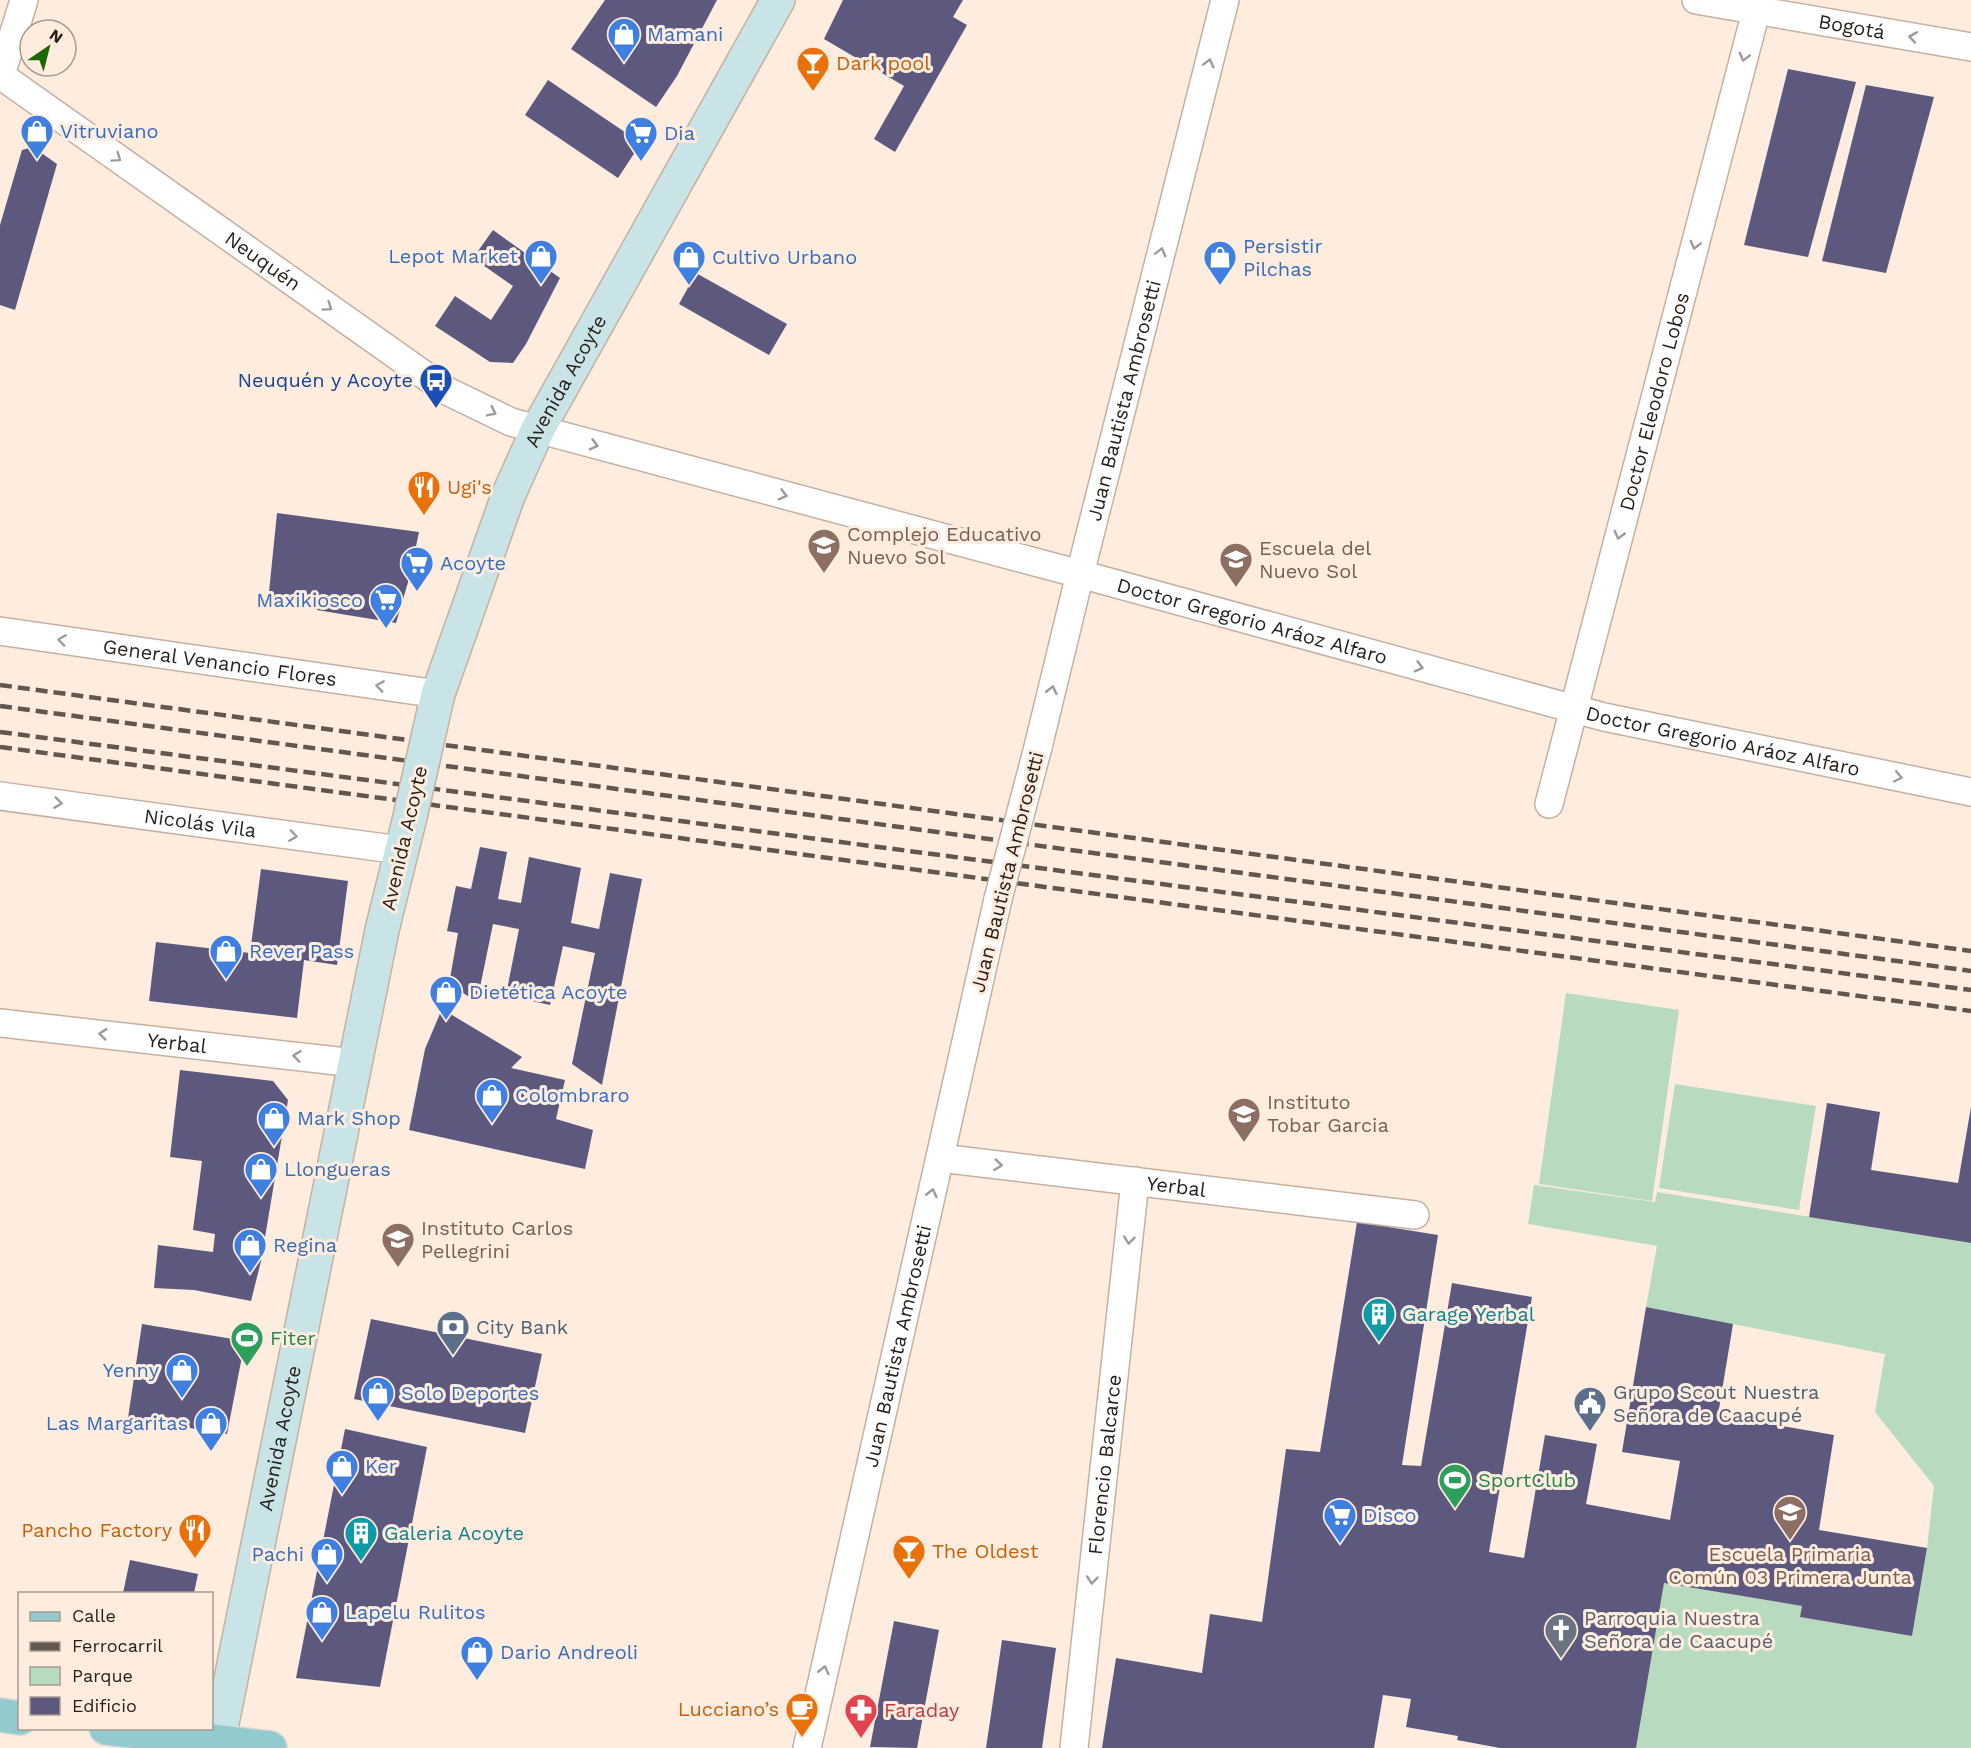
<svg xmlns="http://www.w3.org/2000/svg" width="1971" height="1748" font-family="'Work Sans',sans-serif">
<style>
.green{fill:#b8dbc0}
.building{fill:#5d587d}
.lines{fill:none;stroke-linecap:round;stroke-linejoin:round}
.minor-casing{stroke:#c5b0a1;stroke-width:30}
.secondary-casing{stroke:#c5b0a1;stroke-width:36}
.primary-casing{stroke:#d8d7d6;stroke-width:36}
.minor{stroke:#fff;stroke-width:27}
.secondary{stroke:#c9e4e6;stroke-width:33}
.primary{stroke:#93cacd;stroke-width:33}
.rail{stroke:#61574f;stroke-width:4.5;stroke-dasharray:12 6;stroke-linecap:butt}
.minor-bridge-casing{stroke:#c5b0a1;stroke-width:30;stroke-linecap:butt}
.secondary-bridge-casing{stroke:#c5b0a1;stroke-width:36;stroke-linecap:butt}
.minor-bridge{stroke:#fff;stroke-width:27}
.secondary-bridge{stroke:#c9e4e6;stroke-width:33}
.oneway{stroke:#9e9a98}
.labels{text-anchor:middle;stroke-width:6;stroke-linejoin:round;paint-order:stroke}
.street-label{font-size:20px;fill:#271f19;stroke:#feecdf}
.shop-label{font-size:20px;fill:#366cbe;stroke:#feecdf;text-anchor:start}
.food-label{font-size:20px;fill:#c56008;stroke:#feecdf;text-anchor:start}
.transit-label{font-size:20px;fill:#164399;stroke:#feecdf;text-anchor:end}
.education-label{font-size:20px;fill:#785e54;stroke:#feecdf;text-anchor:start}
.culture-label{font-size:20px;fill:#0d838f;stroke:#feecdf;text-anchor:start}
.service-label{font-size:20px;fill:#4e5e75;stroke:#feecdf;text-anchor:start}
.leisure-label{font-size:20px;fill:#27864d;stroke:#feecdf;text-anchor:start}
.worship-label{font-size:20px;fill:#5b616d;stroke:#feecdf;text-anchor:start}
.health-label{font-size:20px;fill:#be3a42;stroke:#feecdf;text-anchor:start}
</style>
<rect width="100%" height="100%" fill="#feecdf"/>
<path class="green" d="M 1566,993 L 1679,1010 L 1652,1201 L 1539,1184 Z
M 1675,1084 L 1816,1106 L 1799,1210 L 1659,1188 Z
M 1534,1185 L 1655,1202 L 1657,1192 L 1971,1243 L 1971,1748 L 1636,1748 L 1664,1583 L 1802,1606 L 1801,1617 L 1912,1636 L 1927,1548 L 1934,1486 L 1875,1412 L 1885,1354 L 1646,1307 L 1657,1246 L 1528,1224 Z"/>
<path class="building" d="M 605,0 L 717,0 L 677,76 L 656,107 L 571,49 Z
M 843,0 L 963,0 L 953,17 L 967,25 L 895,152 L 874,139 L 904,86 L 824,39 Z
M 1788,69 L 1856,82 L 1808,257 L 1744,245 Z
M 548,80 L 641,143 L 618,178 L 525,115 Z
M 1866,85 L 1934,97 L 1886,273 L 1822,261 Z
M 33,147 L 57,164 L 15,310 L 0,305 L 0,225 L 22,150 Z
M 493,230 L 560,278 L 526,344 L 513,363 L 490,362 L 435,326 L 455,296 L 491,320 L 513,286 L 473,258 Z
M 696,273 L 787,324 L 769,355 L 679,304 Z
M 277,513 L 419,532 L 409,579 L 396,623 L 268,602 Z
M 480,847 L 507,852 L 498,899 L 521,903 L 529,857 L 581,868 L 571,923 L 599,929 L 610,873 L 642,879 L 602,1085 L 572,1064 L 595,953 L 563,946 L 550,1005 L 506,995 L 519,929 L 493,924 L 477,1002 L 449,984 L 458,933 L 447,931 L 456,886 L 471,889 Z
M 261,869 L 348,881 L 337,965 L 304,960 L 297,1018 L 149,1001 L 156,942 L 250,953 Z
M 442,1009 L 522,1057 L 511,1068 L 565,1080 L 556,1119 L 593,1130 L 585,1169 L 409,1130 L 425,1049 Z
M 180,1070 L 273,1081 L 288,1100 L 261,1261 L 251,1301 L 194,1290 L 154,1288 L 158,1245 L 213,1252 L 215,1234 L 193,1230 L 202,1161 L 170,1157 Z
M 1827,1103 L 1880,1112 L 1871,1170 L 1958,1183 L 1971,1107 L 1971,1243 L 1809,1217 Z
M 1357,1222 L 1438,1235 L 1402,1465 L 1421,1466 L 1452,1283 L 1532,1297 L 1489,1552 L 1524,1558 L 1545,1435 L 1597,1444 L 1586,1504 L 1670,1520 L 1680,1461 L 1622,1452 L 1646,1307 L 1733,1324 L 1718,1415 L 1834,1435 L 1819,1530 L 1927,1548 L 1912,1636 L 1800,1617 L 1802,1606 L 1664,1583 L 1636,1748 L 1500,1748 L 1457,1740 L 1458,1736 L 1406,1727 L 1411,1699 L 1383,1695 L 1374,1748 L 1102,1748 L 1116,1658 L 1202,1673 L 1210,1614 L 1262,1622 L 1286,1449 L 1320,1452 Z
M 371,1319 L 542,1354 L 525,1433 L 354,1399 Z
M 142,1324 L 245,1341 L 227,1434 L 128,1418 Z
M 345,1429 L 427,1447 L 380,1687 L 296,1678 Z
M 130,1560 L 198,1574 L 194,1593 L 123,1593 Z
M 894,1621 L 939,1630 L 917,1748 L 870,1747 Z
M 1002,1640 L 1056,1648 L 1042,1748 L 986,1748 Z"/>
<g class="lines">
<defs>
<g id="minor">
<path id="s1" d="M 1696,0 L 1971,47"/>
<path id="s2" d="M 0,75 L 447,391 L 511,422 L 1080,574 L 1604,717 L 1971,792"/>
<path d="M 0,78 L 24,0"/>
<path id="s3" d="M 0,631 L 438,694"/>
<path id="s4" d="M 1038,747 L 1080,574 L 1225,0"/>
<path id="s5" d="M 0,796 L 400,850"/>
<path id="s6" d="M 1549,804 L 1759,0"/>
<path id="s7" d="M 0,1023 L 355,1063"/>
<path id="s8" d="M 940,1158 L 1415,1215"/>
<path id="s9" d="M 807,1748 L 998,899"/>
<path id="s10" d="M 1074,1748 L 1135,1181"/>
</g>
<g id="secondary">
<path id="s11" d="M 434,711 L 438,694 L 508,496 L 538,429 L 778,0"/>
<path id="s12" d="M 217,1748 L 382,930 L 410,817"/>
</g>
<path id="primary" d="M 0,1715 L 20,1718
M 106,1728 L 270,1748"/>
</defs>
<use href="#minor" class="minor-casing"/>
<use href="#secondary" class="secondary-casing"/>
<use href="#primary" class="primary-casing"/>
<use href="#minor" class="minor"/>
<use href="#secondary" class="secondary"/>
<use href="#primary" class="primary"/>
<path class="rail" d="M 0,685 L 1971,951
M 0,706 L 1971,971
M 0,732 L 1971,990
M 0,747 L 1971,1011"/>
<defs>
<path id="minor-bridge" d="M 998,899 L 1038,747"/>
<path id="secondary-bridge" d="M 410,817 L 434,711"/>
</defs>
<use href="#minor-bridge" class="minor-bridge-casing"/>
<use href="#secondary-bridge" class="secondary-bridge-casing"/>
<use href="#minor-bridge" class="minor-bridge"/>
<use href="#secondary-bridge" class="secondary-bridge"/>
</g>
<defs><path id="oneway-chevron" d="M-2-3.5L2.5 0L-2 3.5" fill="none" stroke-width="1.6" stroke-linecap="round" stroke-linejoin="round" transform="scale(1.5)"/></defs>
<g class="oneway">
<use href="#oneway-chevron" transform="translate(1913 37) rotate(-170)"/>
<use href="#oneway-chevron" transform="translate(1744 57) rotate(105)"/>
<use href="#oneway-chevron" transform="translate(1209 63) rotate(-76)"/>
<use href="#oneway-chevron" transform="translate(117 158) rotate(35)"/>
<use href="#oneway-chevron" transform="translate(1695 245) rotate(105)"/>
<use href="#oneway-chevron" transform="translate(1161 252) rotate(-76)"/>
<use href="#oneway-chevron" transform="translate(328 307) rotate(35)"/>
<use href="#oneway-chevron" transform="translate(492 412) rotate(26)"/>
<use href="#oneway-chevron" transform="translate(594 445) rotate(15)"/>
<use href="#oneway-chevron" transform="translate(783 495) rotate(15)"/>
<use href="#oneway-chevron" transform="translate(1619 535) rotate(105)"/>
<use href="#oneway-chevron" transform="translate(62 640) rotate(-172)"/>
<use href="#oneway-chevron" transform="translate(1419 667) rotate(15)"/>
<use href="#oneway-chevron" transform="translate(380 686) rotate(-172)"/>
<use href="#oneway-chevron" transform="translate(1052 690) rotate(-77)"/>
<use href="#oneway-chevron" transform="translate(1898 777) rotate(12)"/>
<use href="#oneway-chevron" transform="translate(58 803) rotate(8)"/>
<use href="#oneway-chevron" transform="translate(293 836) rotate(8)"/>
<use href="#oneway-chevron" transform="translate(103 1034) rotate(-174)"/>
<use href="#oneway-chevron" transform="translate(297 1056) rotate(-173)"/>
<use href="#oneway-chevron" transform="translate(998 1165) rotate(7)"/>
<use href="#oneway-chevron" transform="translate(932 1193) rotate(-77)"/>
<use href="#oneway-chevron" transform="translate(1129 1240) rotate(96)"/>
<use href="#oneway-chevron" transform="translate(1092 1580) rotate(96)"/>
<use href="#oneway-chevron" transform="translate(824 1670) rotate(-77)"/>
</g>
<defs>
<symbol id="shop-pin" viewBox="-11 -11 22 30"><path d="M0 17L-7.5 6A9.5 9.5 0 1 1 7.5 6Z" fill="#3f7fe0" stroke="#feecdf"/><path d="M-5-2.5h2.3a2.7 3.5 0 0 1 5.4 0H5L5.5 6h-11ZM-1.5-2.5h3a1.5 2.3 0 0 0-3 0Z" fill="#fff"/></symbol>
<symbol id="bar-pin" viewBox="-11 -11 22 30"><path d="M0 17L-7.5 6A9.5 9.5 0 1 1 7.5 6Z" fill="#e8710a" stroke="#feecdf"/><path d="M-6-5H6L.8 .8V4.5H3.5V6h-7V4.5H-.8V.8Z" fill="#fff"/></symbol>
<symbol id="supermarket-pin" viewBox="-11 -11 22 30"><path d="M0 17L-7.5 6A9.5 9.5 0 1 1 7.5 6Z" fill="#3f7fe0" stroke="#feecdf"/><path d="M-6-5.5h2.5l.6 2H6L4.5 2H-2.5L-4.4-4H-6ZM-1.5 3.2a1.3 1.3 0 1 0 .1 0ZM3 3.2a1.3 1.3 0 1 0 .1 0Z" fill="#fff"/></symbol>
<symbol id="bus-pin" viewBox="-11 -11 22 30"><path d="M0 17L-7.5 6A9.5 9.5 0 1 1 7.5 6Z" fill="#1a4fb4" stroke="#feecdf"/><path d="M-5-6H5V4H4V6H2V4H-2V6H-4V4H-5ZM-3.5-4V0h7V-4ZM-3.5 1.2v1.5H-2V1.2ZM2 1.2v1.5H3.5V1.2Z" fill="#fff"/></symbol>
<symbol id="restaurant-pin" viewBox="-11 -11 22 30"><path d="M0 17L-7.5 6A9.5 9.5 0 1 1 7.5 6Z" fill="#e8710a" stroke="#feecdf"/><path d="M-5-6h1v4h1v-4h1v4h1v-4h1v5L-1.5 .5V6h-2V.5L-5-1ZM5-6V6H3V1.5H1.5Q1.5-4 5-6Z" fill="#fff"/></symbol>
<symbol id="school-pin" viewBox="-11 -11 22 30"><path d="M0 17L-7.5 6A9.5 9.5 0 1 1 7.5 6Z" fill="#8d6e63" stroke="#feecdf"/><path d="M0-5L7-2L0 1L-7-2ZM-4 1L0 2.5L4 1V4Q0 6-4 4Z" fill="#fff"/></symbol>
<symbol id="building-pin" viewBox="-11 -11 22 30"><path d="M0 17L-7.5 6A9.5 9.5 0 1 1 7.5 6Z" fill="#0f9aa8" stroke="#feecdf"/><path d="M-4-6H4V6H1V3H-1V6H-4ZM-2.5-4.3h1.7v1.8h-1.7ZM.8-4.3h1.7v1.8H.8ZM-2.5-1h1.7V.8h-1.7ZM.8-1h1.7V.8H.8Z" fill="#fff"/></symbol>
<symbol id="bank-pin" viewBox="-11 -11 22 30"><path d="M0 17L-7.5 6A9.5 9.5 0 1 1 7.5 6Z" fill="#5c6f8a" stroke="#feecdf"/><path d="M-6-4H6V4H-6ZM0-2.3a2.3 2.3 0 1 0 0 4.6a2.3 2.3 0 1 0 0-4.6Z" fill="#fff"/></symbol>
<symbol id="stadium-pin" viewBox="-11 -11 22 30"><path d="M0 17L-7.5 6A9.5 9.5 0 1 1 7.5 6Z" fill="#2e9e5b" stroke="#feecdf"/><path d="M0-5a6.5 5 0 1 0 0 10a6.5 5 0 1 0 0-10ZM-3.5-1.8h7v3.6h-7Z" fill="#fff"/></symbol>
<symbol id="civic-pin" viewBox="-11 -11 22 30"><path d="M0 17L-7.5 6A9.5 9.5 0 1 1 7.5 6Z" fill="#5c6f8a" stroke="#feecdf"/><path d="M-.6-6.5H3V-4.5H.6V-3L4-1V1h2V6H-6V1h2V-1L-.6-3ZM-1.2 2.5V6h2.4V2.5Z" fill="#fff"/></symbol>
<symbol id="church-pin" viewBox="-11 -11 22 30"><path d="M0 17L-7.5 6A9.5 9.5 0 1 1 7.5 6Z" fill="#6b7280" stroke="#feecdf"/><path d="M-1.2-6h2.4v3.5h3.3v2.4h-3.3V6h-2.4V-.1h-3.3v-2.4h3.3Z" fill="#fff"/></symbol>
<symbol id="cafe-pin" viewBox="-11 -11 22 30"><path d="M0 17L-7.5 6A9.5 9.5 0 1 1 7.5 6Z" fill="#e8710a" stroke="#feecdf"/><path d="M-5.5-4.5H6V0H3Q3 3.5 0 3.5H-2.5Q-5.5 3.5-5.5 0ZM3-3.2v2h1.7v-2ZM-6 4.5H4V6H-6Z" fill="#fff"/></symbol>
<symbol id="pharmacy-pin" viewBox="-11 -11 22 30"><path d="M0 17L-7.5 6A9.5 9.5 0 1 1 7.5 6Z" fill="#e0444e" stroke="#feecdf"/><path d="M-2-6h4v4h4v4h-4v4h-4v-4h-4v-4h4Z" fill="#fff"/></symbol>
</defs>
<g fill-rule="evenodd">
<use href="#shop-pin" x="605" y="15" width="38" height="52"/>
<use href="#bar-pin" x="794" y="44" width="38" height="52"/>
<use href="#shop-pin" x="18" y="112" width="38" height="52"/>
<use href="#supermarket-pin" x="622" y="114" width="38" height="52"/>
<use href="#shop-pin" x="522" y="237" width="38" height="52"/>
<use href="#shop-pin" x="670" y="238" width="38" height="52"/>
<use href="#shop-pin" x="1201" y="238" width="38" height="52"/>
<use href="#bus-pin" x="417" y="361" width="38" height="52"/>
<use href="#restaurant-pin" x="405" y="468" width="38" height="52"/>
<use href="#school-pin" x="805" y="526" width="38" height="52"/>
<use href="#school-pin" x="1217" y="540" width="38" height="52"/>
<use href="#supermarket-pin" x="398" y="544" width="38" height="52"/>
<use href="#supermarket-pin" x="367" y="581" width="38" height="52"/>
<use href="#shop-pin" x="207" y="932" width="38" height="52"/>
<use href="#shop-pin" x="427" y="973" width="38" height="52"/>
<use href="#shop-pin" x="473" y="1076" width="38" height="52"/>
<use href="#school-pin" x="1225" y="1095" width="38" height="52"/>
<use href="#shop-pin" x="255" y="1099" width="38" height="52"/>
<use href="#shop-pin" x="242" y="1150" width="38" height="52"/>
<use href="#school-pin" x="379" y="1220" width="38" height="52"/>
<use href="#shop-pin" x="231" y="1226" width="38" height="52"/>
<use href="#building-pin" x="1360" y="1295" width="38" height="52"/>
<use href="#bank-pin" x="434" y="1308" width="38" height="52"/>
<use href="#stadium-pin" x="228" y="1319" width="38" height="52"/>
<use href="#shop-pin" x="163" y="1351" width="38" height="52"/>
<use href="#shop-pin" x="359" y="1374" width="38" height="52"/>
<use href="#civic-pin" x="1571" y="1384" width="38" height="52"/>
<use href="#shop-pin" x="192" y="1404" width="38" height="52"/>
<use href="#shop-pin" x="323" y="1447" width="38" height="52"/>
<use href="#stadium-pin" x="1436" y="1461" width="38" height="52"/>
<use href="#school-pin" x="1771" y="1493" width="38" height="52"/>
<use href="#supermarket-pin" x="1321" y="1496" width="38" height="52"/>
<use href="#restaurant-pin" x="176" y="1511" width="38" height="52"/>
<use href="#building-pin" x="342" y="1514" width="38" height="52"/>
<use href="#bar-pin" x="890" y="1532" width="38" height="52"/>
<use href="#shop-pin" x="308" y="1535" width="38" height="52"/>
<use href="#shop-pin" x="303" y="1593" width="38" height="52"/>
<use href="#church-pin" x="1542" y="1611" width="38" height="52"/>
<use href="#shop-pin" x="458" y="1633" width="38" height="52"/>
<use href="#cafe-pin" x="783" y="1690" width="38" height="52"/>
<use href="#pharmacy-pin" x="842" y="1691" width="38" height="52"/>
</g>
<g class="labels">
<g class="street-label">
<text dy="7" stroke="none"><textPath href="#s1" startOffset="158">Bogotá</textPath></text>
<text dy="7" stroke="none"><textPath href="#s2" startOffset="322">Neuquén</textPath></text>
<text dy="7" stroke="none"><textPath href="#s11" startOffset="356">Avenida Acoyte</textPath></text>
<text dy="7" stroke="none"><textPath href="#s4" startOffset="357">Juan Bautista Ambrosetti</textPath></text>
<text dy="7" stroke="none"><textPath href="#s6" startOffset="416">Doctor Eleodoro Lobos</textPath></text>
<text dy="7" stroke="none"><textPath href="#s2" startOffset="1386">Doctor Gregorio Aráoz Alfaro</textPath></text>
<text dy="7" stroke="none"><textPath href="#s3" startOffset="222">General Venancio Flores</textPath></text>
<text dy="7" stroke="none"><textPath href="#s2" startOffset="1872">Doctor Gregorio Aráoz Alfaro</textPath></text>
<text dy="7" stroke="none"><textPath href="#s5" startOffset="202">Nicolás Vila</textPath></text>
<text transform="translate(404 838) rotate(-77)" y="7">Avenida Acoyte</text>
<text transform="translate(1007 872) rotate(-76)" y="7">Juan Bautista Ambrosetti</text>
<text dy="7" stroke="none"><textPath href="#s7" startOffset="178">Yerbal</textPath></text>
<text dy="7" stroke="none"><textPath href="#s8" startOffset="238">Yerbal</textPath></text>
<text dy="7" stroke="none"><textPath href="#s9" startOffset="412">Juan Bautista Ambrosetti</textPath></text>
<text dy="7" stroke="none"><textPath href="#s12" startOffset="316">Avenida Acoyte</textPath></text>
<text dy="7" stroke="none"><textPath href="#s10" startOffset="285">Florencio Balcarce</textPath></text>
</g>
<g class="shop-label">
<text x="647" y="41">Mamani</text>
<text x="60" y="138">Vitruviano</text>
<text x="664" y="140">Dia</text>
<text x="1243" y="253">Persistir<tspan x="1243" dy="23">Pilchas</tspan></text>
<text x="518" y="263" text-anchor="end">Lepot Market</text>
<text x="712" y="264">Cultivo Urbano</text>
<text x="440" y="570">Acoyte</text>
<text x="363" y="607" text-anchor="end">Maxikiosco</text>
<text x="249" y="958">Rever Pass</text>
<text x="469" y="999">Dietética Acoyte</text>
<text x="515" y="1102">Colombraro</text>
<text x="297" y="1125">Mark Shop</text>
<text x="284" y="1176">Llongueras</text>
<text x="273" y="1252">Regina</text>
<text x="159" y="1377" text-anchor="end">Yenny</text>
<text x="401" y="1400">Solo Deportes</text>
<text x="188" y="1430" text-anchor="end">Las Margaritas</text>
<text x="365" y="1473">Ker</text>
<text x="1363" y="1522">Disco</text>
<text x="304" y="1561" text-anchor="end">Pachi</text>
<text x="345" y="1619">Lapelu Rulitos</text>
<text x="500" y="1659">Dario Andreoli</text>
</g>
<g class="food-label">
<text x="836" y="70">Dark pool</text>
<text x="447" y="494">Ugi's</text>
<text x="172" y="1537" text-anchor="end">Pancho Factory</text>
<text x="932" y="1558">The Oldest</text>
<text x="779" y="1716" text-anchor="end">Lucciano’s</text>
</g>
<g class="transit-label">
<text x="413" y="387">Neuquén y Acoyte</text>
</g>
<g class="education-label">
<text x="847" y="541">Complejo Educativo<tspan x="847" dy="23">Nuevo Sol</tspan></text>
<text x="1259" y="555">Escuela del<tspan x="1259" dy="23">Nuevo Sol</tspan></text>
<text x="1267" y="1109">Instituto<tspan x="1267" dy="23">Tobar Garcia</tspan></text>
<text x="421" y="1235">Instituto Carlos<tspan x="421" dy="23">Pellegrini</tspan></text>
<text x="1790" y="1561" text-anchor="middle">Escuela Primaria<tspan x="1790" dy="23">Común 03 Primera Junta</tspan></text>
</g>
<g class="culture-label">
<text x="1402" y="1321">Garage Yerbal</text>
<text x="384" y="1540">Galeria Acoyte</text>
</g>
<g class="service-label">
<text x="476" y="1334">City Bank</text>
<text x="1613" y="1399">Grupo Scout Nuestra<tspan x="1613" dy="23">Señora de Caacupé</tspan></text>
</g>
<g class="leisure-label">
<text x="270" y="1345">Fiter</text>
<text x="1478" y="1487">SportClub</text>
</g>
<g class="worship-label">
<text x="1584" y="1625">Parroquia Nuestra<tspan x="1584" dy="23">Señora de Caacupé</tspan></text>
</g>
<g class="health-label">
<text x="884" y="1717">Faraday</text>
</g>
</g>
<rect x="18" y="1592" width="195" height="138" fill="#feecdf" stroke="#a89a90" stroke-width="1.5"/>
<rect x="30" y="1612" width="30" height="9" fill="#93cacd" stroke="#a89a90" stroke-width="1.5"/>
<text x="72" y="1622" font-size="18" fill="#271f19">Calle</text>
<rect x="30" y="1642" width="30" height="9" fill="#61574f" stroke="#a89a90" stroke-width="1.5"/>
<text x="72" y="1652" font-size="18" fill="#271f19">Ferrocarril</text>
<rect x="30" y="1667" width="30" height="18" fill="#b8dbc0" stroke="#a89a90" stroke-width="1.5"/>
<text x="72" y="1682" font-size="18" fill="#271f19">Parque</text>
<rect x="30" y="1697" width="30" height="18" fill="#5d587d" stroke="#a89a90" stroke-width="1.5"/>
<text x="72" y="1712" font-size="18" fill="#271f19">Edificio</text>
<g transform="translate(48 48) rotate(35)"><circle r="28" fill="#feecdf" stroke="#a89a90" stroke-width="1.5"/>
<path d="M0-4.5L10 22L0 15L-10 22Z" fill="#1b6807"/>
<text y="-9" font-size="16" font-weight="bold" text-anchor="middle" fill="#271f19">N</text>
</g>
</svg>
